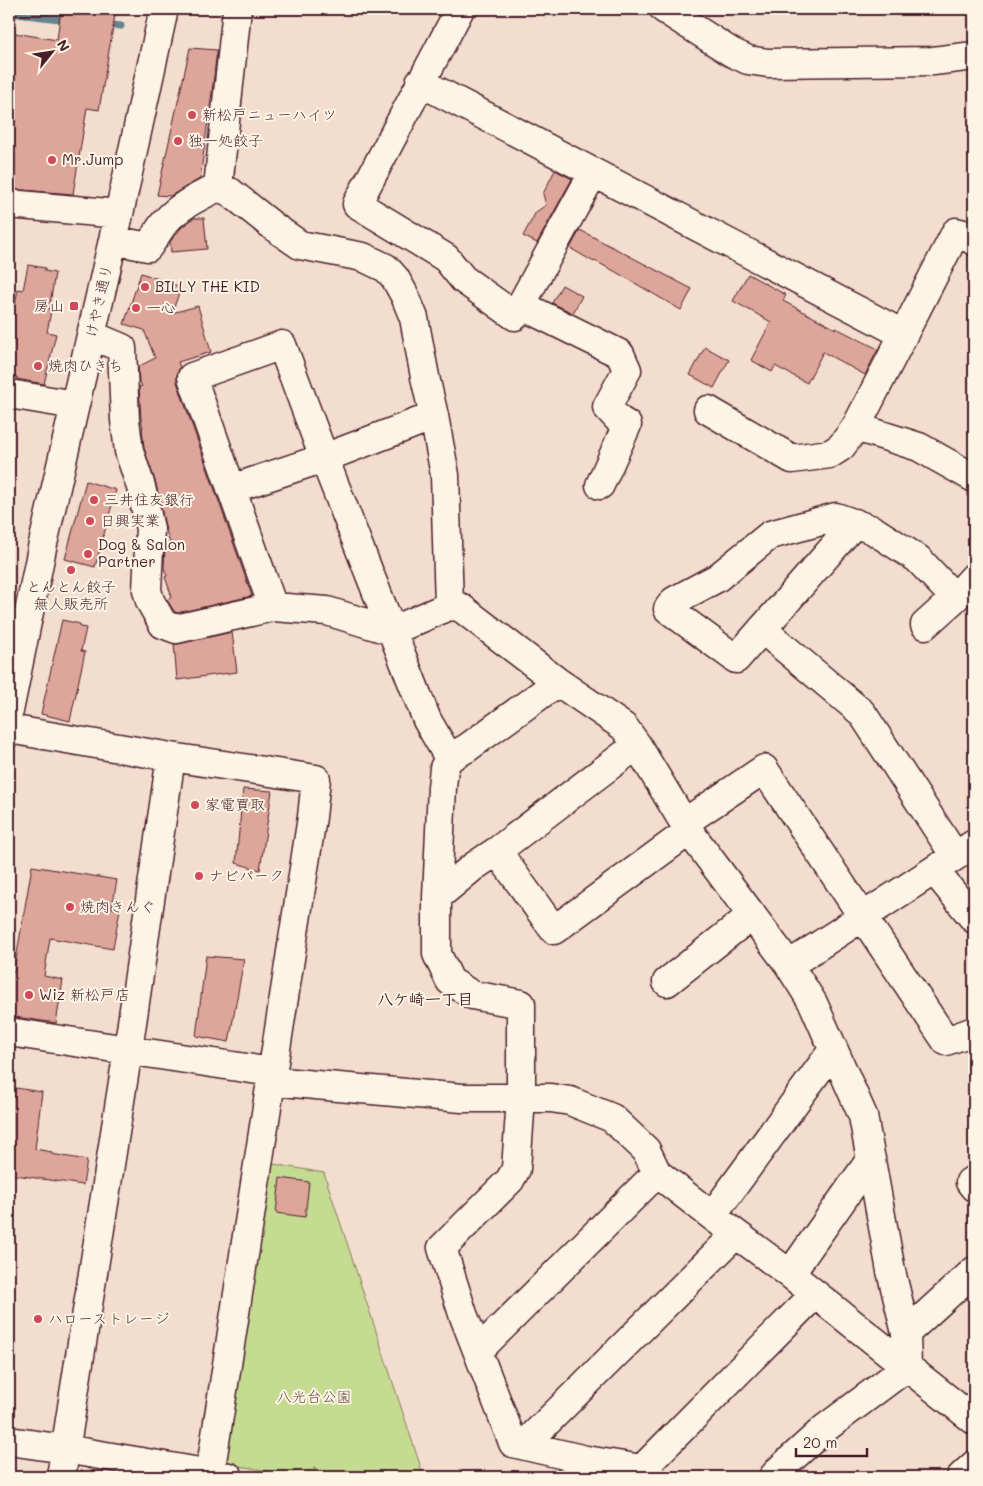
<svg xmlns="http://www.w3.org/2000/svg" width="983" height="1486" font-family="Mali,'Klee One',sans-serif">
<style>
.green{fill:#c4db91;stroke:#877d5e}
.lines{fill:none;stroke-linecap:round;stroke-linejoin:round}
.stream{stroke:#65848d;stroke-width:7}
.building{fill:#dea59a;stroke:#4a1f2b}
.minor-casing{stroke:#4a1f2b;stroke-width:31}
.path{stroke:#4a1f2b;stroke-width:3;stroke-dasharray:4 4;stroke-linecap:butt}
.minor{stroke:#fcf5e5;stroke-width:28}
.poi-dot{fill:#d1495b;stroke:#fcf5e5;stroke-width:2}
.labels{text-anchor:middle;stroke-width:4;stroke-linejoin:round;paint-order:stroke}
.poi-label{font-size:15px;fill:#4a1f2b;stroke:#fcf5e5;text-anchor:start}
.street-label{font-size:15px;fill:#4a1f2b;stroke:#fcf5e5}
.park-label{font-size:15px;fill:#684e44;stroke:#fcf5e5}
.neighbourhood-label{font-size:16px;font-weight:bold;fill:#4a1f2b;stroke:#fcf5e5}
</style>
<rect width="100%" height="100%" fill="#f3ddce"/>
<filter id="ink" filterUnits="userSpaceOnUse"><feTurbulence type="fractalNoise" baseFrequency=".02" numOctaves="2"/><feDisplacementMap in="SourceGraphic" scale="10" xChannelSelector="R" yChannelSelector="G"/><feConvolveMatrix kernelMatrix="1 2 1 2 8 2 1 2 1" color-interpolation-filters="sRGB"/></filter>
<g filter="url(#ink)">
<path class="green" d="M 268,1163 L 324,1173 L 424,1477 L 306,1477 L 232,1465 L 225,1456 Z"/>
<g class="lines">
<path class="stream" d="M 9,13 L 68,20
M 104,24 L 121,26"/>
</g>
<path class="building" d="M 61,9 L 116,9 L 99,110 L 87,108 L 73,194 L 9,189 L 9,32 L 57,40 Z
M 190,48 L 217,50 L 212,92 L 200,179 L 170,196 L 157,195 Z
M 555,170 L 572,179 L 537,243 L 523,236 L 536,212 L 546,205 L 543,194 Z
M 194,218 L 204,218 L 207,249 L 171,252 L 170,242 L 172,239 L 182,227 Z
M 580,230 L 692,289 L 681,310 L 616,272 L 595,261 L 594,262 L 570,248 Z
M 28,265 L 45,268 L 45,271 L 55,273 L 49,311 L 51,311 L 47,332 L 56,334 L 44,384 L 17,379 L 17,377 L 9,375 L 9,311 L 10,312 L 12,304 L 15,305 L 18,289 L 23,290 Z
M 141,273 L 181,287 L 172,313 L 198,306 L 211,352 L 178,362 L 180,367 L 177,375 L 177,382 L 252,596 L 177,613 L 174,611 L 167,600 L 172,597 L 165,577 L 167,576 L 164,568 L 165,545 L 170,543 L 166,531 L 156,484 L 144,448 L 142,428 L 143,428 L 141,419 L 139,387 L 142,386 L 139,381 L 138,367 L 155,358 L 144,330 L 124,324 Z
M 748,274 L 786,295 L 783,301 L 836,329 L 836,328 L 878,349 L 865,375 L 823,352 L 807,383 L 775,366 L 772,372 L 751,360 L 771,322 L 733,301 Z
M 562,285 L 582,296 L 573,313 L 552,303 Z
M 705,347 L 729,360 L 714,388 L 690,375 Z
M 86,481 L 116,490 L 95,567 L 65,559 Z
M 62,620 L 80,624 L 80,627 L 86,628 L 81,651 L 85,652 L 70,721 L 41,714 Z
M 232,632 L 237,672 L 177,680 L 174,644 L 179,644 Z
M 243,789 L 272,791 L 260,870 L 236,863 Z
M 32,866 L 117,880 L 112,908 L 120,909 L 113,949 L 50,938 L 44,976 L 63,980 L 56,1023 L 9,1016 L 9,970 L 14,971 Z
M 206,956 L 244,959 L 229,1042 L 196,1036 Z
M 9,1087 L 42,1092 L 35,1149 L 52,1152 L 51,1154 L 87,1160 L 83,1185 L 9,1174 Z
M 280,1178 L 309,1182 L 305,1217 L 276,1213 Z"/>
<g class="lines">
<defs>
<path id="minor" d="M 460,9 L 357,204 L 446,258 L 463,279 L 515,316 L 593,173
M 664,9 L 731,52 L 748,60 L 768,63 L 933,61 L 974,56
M 420,82 L 903,334
M 218,187 L 237,9
M 9,204 L 119,214
M 113,240 L 148,247 C 154,239 159,229 166,221 C 179,206 200,196 218,187 L 230,192 L 274,227 L 300,245 L 363,257 L 386,268 L 395,278 L 405,296 L 414,318 L 425,377 L 434,416 L 445,475 L 449,606 L 460,607 L 558,682 L 624,727 L 637,745 L 689,831 L 789,965 L 813,1003 L 863,1116 L 891,1271 L 906,1333 L 907,1367 L 824,1429 L 779,1470 L 773,1477
M 521,305 L 620,354 L 627,370 L 607,407 L 619,420 L 627,425 L 600,485
M 91,335 L 122,348 L 125,420 L 129,451 L 141,487 L 150,529 L 147,590 L 150,601 L 163,624 L 176,629 L 273,607 L 327,611 L 392,631 L 449,606
M 9,394 L 75,405
M 708,410 L 792,459 L 830,454 L 841,447 L 856,427 L 956,232 L 964,234 L 974,241
M 856,427 L 919,447 L 974,478
M 231,489 L 324,458 L 434,416
M 855,523 L 736,659 L 668,609 L 674,601 L 717,578 L 770,535 L 836,517 L 873,530 L 918,559 L 955,598
M 273,607 L 192,377 L 282,345 L 324,458 L 427,720 L 449,758 L 444,768 L 442,787 L 437,897 L 437,954 L 450,981 L 472,995 L 521,1004 L 521,1098 L 516,1169 L 510,1180 L 442,1248 L 463,1314 L 513,1443 L 586,1460 L 642,1469 L 652,1477
M 925,625 L 955,598 L 974,577
M 762,629 L 862,713 L 955,856
M 9,711 L 42,548 L 119,214 L 164,9
M 9,729 L 171,757 L 316,779 L 312,817 L 210,1474
M 449,758 L 467,748 L 558,682
M 684,823 L 764,769 L 946,1041 L 974,1031
M 497,851 L 554,930 L 689,831
M 934,870 L 974,919
M 437,897 L 473,867 L 497,851 L 637,745
M 789,965 L 974,844
M 667,982 L 752,915
M 9,1032 L 272,1072
M 271,1081 L 462,1098 L 551,1098 L 570,1101 L 612,1118 L 646,1150 L 657,1173 L 712,1216 L 790,1274 L 974,1420
M 970,1182 L 974,1187
M 712,1216 L 833,1050
M 790,1274 L 871,1159
M 906,1333 L 974,1271
M 478,1351 L 657,1173
M 9,1441 L 65,1449 L 229,1477
M 524,1445 L 736,1234
M 642,1469 L 815,1294
M 61,1477 L 128,1050 L 171,757
M 961,1477 L 974,1465"/>
</defs>
<use href="#minor" class="minor-casing"/>
<path class="path" d="M 314,1477 L 315,1468"/>
<use href="#minor" class="minor"/>
</g>
</g>
<g class="poi-dot">
<circle cx="192" cy="115" r="5"/>
<circle cx="178" cy="141" r="5"/>
<circle cx="52" cy="160" r="5"/>
<circle cx="145" cy="287" r="5"/>
<rect x="69" y="301" width="10" height="10" rx="2.5"/>
<circle cx="136" cy="308" r="5"/>
<circle cx="38" cy="366" r="5"/>
<circle cx="94" cy="500" r="5"/>
<circle cx="90" cy="521" r="5"/>
<circle cx="88" cy="554" r="5"/>
<circle cx="71" cy="570" r="5"/>
<circle cx="195" cy="805" r="5"/>
<circle cx="199" cy="876" r="5"/>
<circle cx="70" cy="907" r="5"/>
<circle cx="29" cy="995" r="5"/>
<circle cx="38" cy="1319" r="5"/>
</g>
<g class="labels">
<g class="poi-label">
<text x="202" y="120">新松戸ニューハイツ</text>
<text x="188" y="146">独一処餃子</text>
<text x="62" y="165">Mr.Jump</text>
<text x="155" y="292">BILLY THE KID</text>
<text x="64" y="311" text-anchor="end">房山</text>
<text x="146" y="313">一心</text>
<text x="48" y="371">焼肉ひきち</text>
<text x="104" y="505">三井住友銀行</text>
<text x="100" y="526">日興実業</text>
<text x="98" y="550">Dog &amp; Salon<tspan x="98" dy="17">Partner</tspan></text>
<text x="71" y="592" text-anchor="middle">とんとん餃子<tspan x="71" dy="17">無人販売所</tspan></text>
<text x="205" y="810">家電買取</text>
<text x="209" y="881">ナビパーク</text>
<text x="80" y="912">焼肉きんぐ</text>
<text x="39" y="1000">Wiz 新松戸店</text>
<text x="48" y="1324">ハローストレージ</text>
</g>
<g class="street-label">
<text transform="translate(99 301) rotate(-77)" y="5">けやき通り</text>
</g>
<g class="park-label">
<text x="314" y="1402">八光台公園</text>
</g>
<g class="neighbourhood-label">
<text x="425" y="1005">八ケ崎一丁目</text>
</g>
</g>
<rect width="983" height="1486" fill="none" stroke="#fcf5e5" stroke-width="30"/>
<rect x="15" y="15" width="953" height="1456" fill="none" stroke="#4a1f2b" stroke-width="2" filter="url(#ink)"/>
<g transform="translate(52 52) rotate(60)" stroke="#fcf5e5" stroke-width="4" paint-order="stroke">
<path d="M0-4L9 19L0 12L-9 19Z" fill="#4a1f2b"/>
<text y="-8" font-size="14" font-weight="bold" text-anchor="middle" fill="#4a1f2b">N</text>
</g>
<path d="M796 1448v8h71v-8" fill="none" stroke="#4a1f2b" stroke-width="2.5"/>
<text x="803" y="1448" font-size="15" fill="#4a1f2b" stroke="#fcf5e5" stroke-width="4" paint-order="stroke">20 m</text>
</svg>
